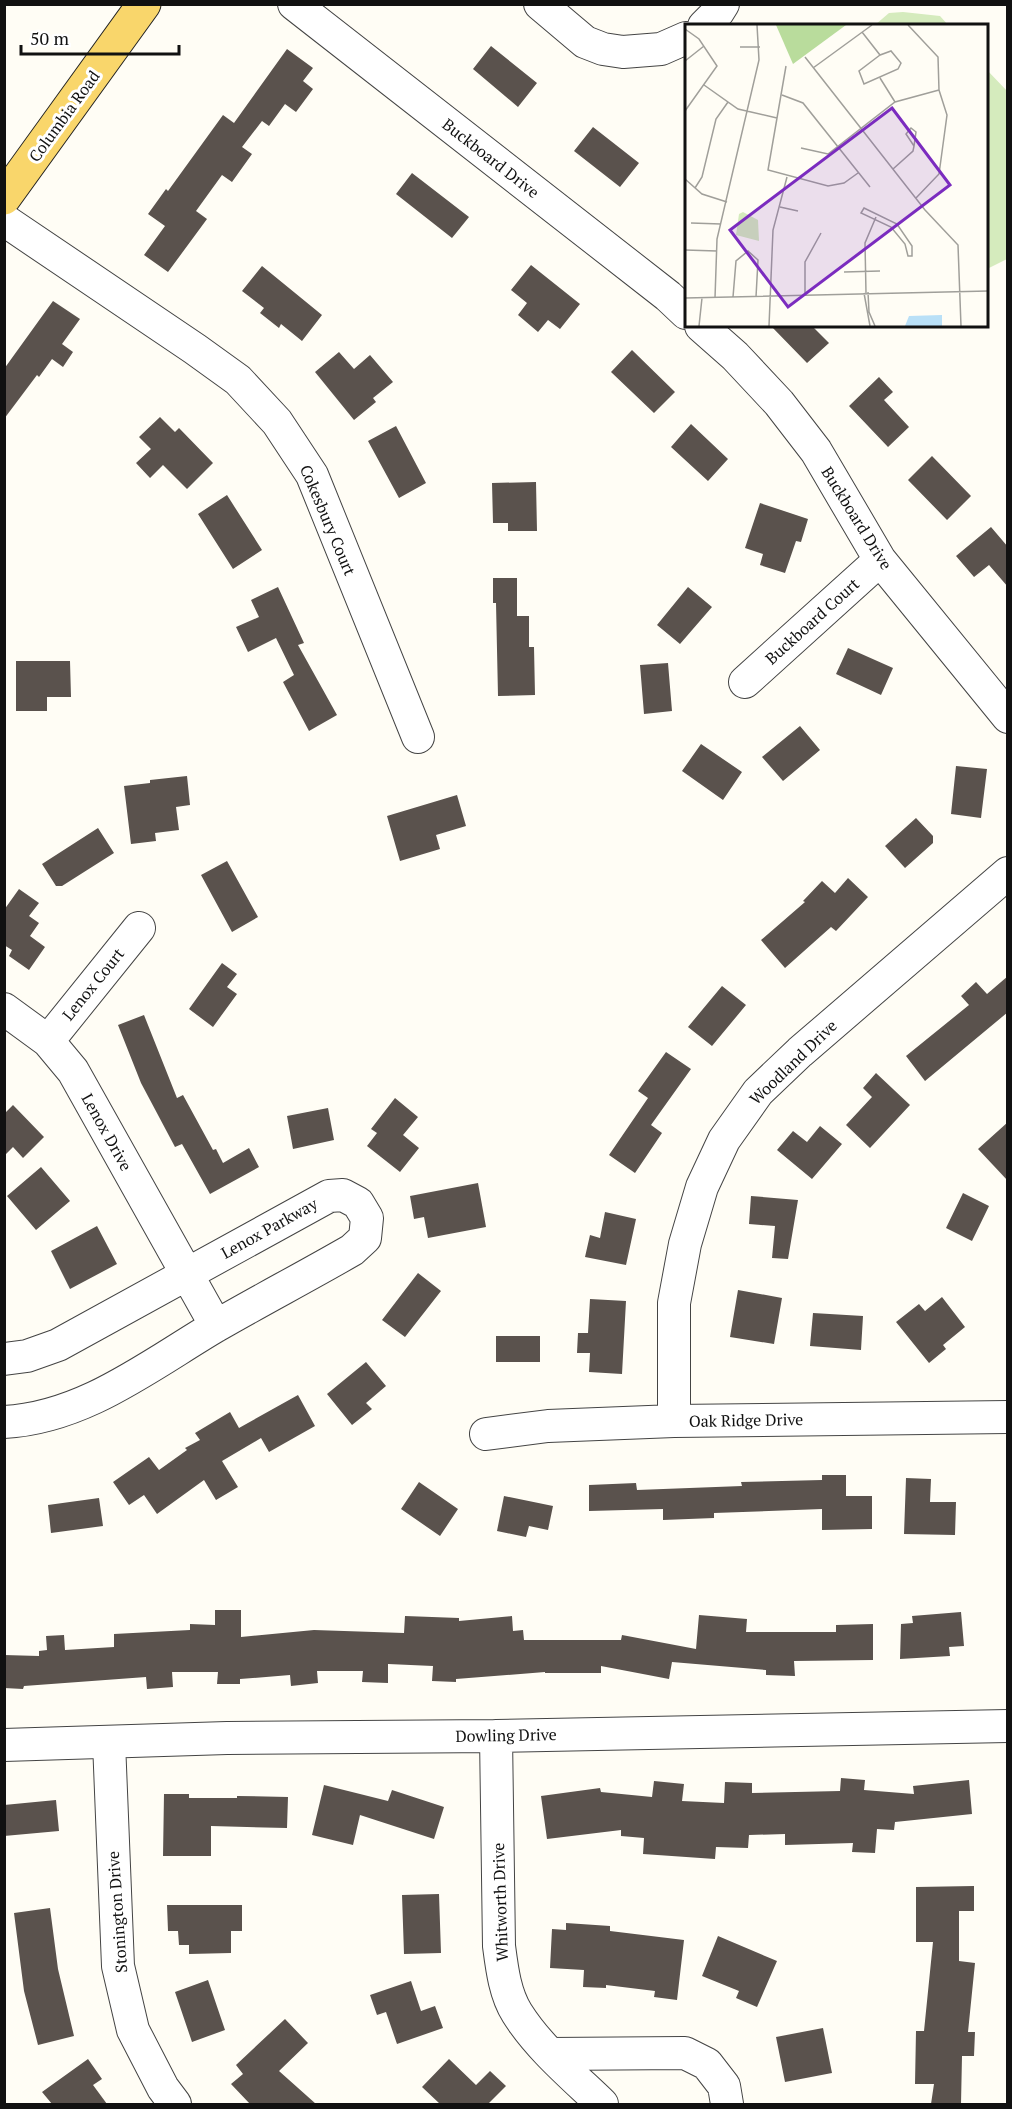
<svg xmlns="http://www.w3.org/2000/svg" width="1012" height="2109" font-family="'PT Serif',serif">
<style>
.green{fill:#d5ebbd}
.building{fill:#5a524d}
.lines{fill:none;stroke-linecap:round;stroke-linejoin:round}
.minor-casing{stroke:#444;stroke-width:34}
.major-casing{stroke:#222;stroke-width:35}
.minor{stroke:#fff;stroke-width:32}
.major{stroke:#f9d66b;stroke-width:33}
.labels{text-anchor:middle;stroke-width:6;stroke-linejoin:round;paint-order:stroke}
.street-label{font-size:16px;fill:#111;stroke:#fff}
.inset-road{fill:none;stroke:#a09f9a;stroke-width:1.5}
.view{fill:#7b2cbf;fill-opacity:0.15;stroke:#7b2cbf;stroke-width:3}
.inset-edge{fill:none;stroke:#111;stroke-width:3}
</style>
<rect width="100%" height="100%" fill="#fffdf5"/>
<path class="green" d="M 903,12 L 940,16 L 948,25 L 875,25 L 889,13 Z
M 986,69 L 1008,92 L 1007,259 L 987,269 Z"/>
<path class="building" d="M 491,46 L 537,83 L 518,107 L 473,69 Z
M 287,49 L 313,68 L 303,81 L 313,89 L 296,112 L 285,104 L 269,126 L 262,121 L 242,147 L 252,154 L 232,182 L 222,175 L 196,211 L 207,219 L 168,272 L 144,255 L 165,226 L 148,214 L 166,189 L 168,191 L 223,115 L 234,123 Z
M 593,127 L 639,163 L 620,187 L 574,151 Z
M 412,173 L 469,217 L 452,238 L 396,194 Z
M 531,265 L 580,304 L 560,329 L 548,320 L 538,332 L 518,315 L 527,303 L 511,290 Z
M 262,266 L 322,315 L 302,341 L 281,324 L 279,328 L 260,313 L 264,308 L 242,291 Z
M 53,301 L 80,319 L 62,344 L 73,352 L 63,367 L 52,359 L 39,377 L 37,375 L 4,419 L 4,369 Z
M 771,326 L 812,326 L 829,343 L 807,363 Z
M 632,350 L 675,392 L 654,413 L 611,372 Z
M 339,352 L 354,369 L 370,355 L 393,382 L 373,398 L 376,402 L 354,420 L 315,372 Z
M 879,377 L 893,392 L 884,400 L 909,427 L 888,447 L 849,406 Z
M 160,417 L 175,432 L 179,428 L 213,463 L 187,489 L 163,465 L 150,478 L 136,463 L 151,449 L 139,437 Z
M 691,424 L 728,459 L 708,481 L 671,447 Z
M 396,426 L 426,483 L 399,498 L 368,441 Z
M 932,456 L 971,496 L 947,520 L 908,480 Z
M 536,482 L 537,531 L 508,531 L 508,523 L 493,523 L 492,483 Z
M 227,495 L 262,550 L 233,569 L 198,514 Z
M 760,503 L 808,519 L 801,542 L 796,541 L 785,573 L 760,565 L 763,554 L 745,548 Z
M 991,527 L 1008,547 L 1008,587 L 989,565 L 974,577 L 956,556 Z
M 493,578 L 517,578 L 517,616 L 529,616 L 529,647 L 534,647 L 535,695 L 498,696 L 496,603 L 493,603 Z
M 278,587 L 304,643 L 298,645 L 337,715 L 309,731 L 283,682 L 294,675 L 276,638 L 248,652 L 236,627 L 259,617 L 251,600 Z
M 688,587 L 712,607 L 680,644 L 657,625 Z
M 848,648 L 893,668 L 881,695 L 836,674 Z
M 16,661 L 70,661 L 71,697 L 47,697 L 47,711 L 16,711 Z
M 668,663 L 672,711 L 644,714 L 640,665 Z
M 800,726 L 820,750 L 783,781 L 762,757 Z
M 701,744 L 742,772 L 723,800 L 682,771 Z
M 956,766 L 987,769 L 981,818 L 951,814 Z
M 187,776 L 190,805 L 176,807 L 179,830 L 155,833 L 156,841 L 131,844 L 124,786 L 150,783 L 150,780 Z
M 457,795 L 466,826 L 436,835 L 440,849 L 400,861 L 387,816 Z
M 916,818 L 933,836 L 933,843 L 905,868 L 885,846 Z
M 98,828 L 114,853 L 62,886 L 56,886 L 42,864 Z
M 227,861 L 258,917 L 232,932 L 201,875 Z
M 848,878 L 868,897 L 836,931 L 831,927 L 785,968 L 761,940 L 805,902 L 803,901 L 822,881 L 835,893 Z
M 19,889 L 39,903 L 29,916 L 39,923 L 30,936 L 45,947 L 29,970 L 9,956 L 12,950 L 4,945 L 4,910 Z
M 222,963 L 237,974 L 227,987 L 237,994 L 213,1027 L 189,1009 Z
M 1008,976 L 1008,1012 L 925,1081 L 906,1056 L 969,1005 L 961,996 L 976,982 L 987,994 Z
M 722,986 L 746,1005 L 712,1046 L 688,1027 Z
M 144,1015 L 177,1098 L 183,1095 L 213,1150 L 216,1149 L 223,1163 L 249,1148 L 259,1167 L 210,1194 L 182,1144 L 175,1147 L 141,1083 L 118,1025 Z
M 666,1052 L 691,1069 L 651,1125 L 662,1133 L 635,1173 L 609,1155 L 648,1098 L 638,1091 Z
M 876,1073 L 910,1105 L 870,1148 L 846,1125 L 872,1097 L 863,1088 Z
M 395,1098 L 418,1117 L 403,1135 L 419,1148 L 400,1172 L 367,1146 L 377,1133 L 371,1129 Z
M 13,1105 L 44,1137 L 23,1158 L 13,1147 L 4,1156 L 4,1114 Z
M 328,1108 L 334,1140 L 293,1149 L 287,1116 Z
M 1008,1122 L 1008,1181 L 978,1149 Z
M 820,1126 L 842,1144 L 812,1179 L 777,1150 L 793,1131 L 807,1142 Z
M 41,1167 L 70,1201 L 36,1230 L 7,1196 Z
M 478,1183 L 486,1227 L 428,1238 L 424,1217 L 414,1219 L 410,1196 Z
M 963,1193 L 989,1206 L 972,1241 L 946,1228 Z
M 751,1196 L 798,1200 L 788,1259 L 772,1258 L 775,1226 L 749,1224 Z
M 605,1212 L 636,1219 L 626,1265 L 585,1257 L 590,1235 L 600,1238 Z
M 97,1226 L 117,1264 L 70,1289 L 51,1251 Z
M 418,1273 L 441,1291 L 405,1337 L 382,1320 Z
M 738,1290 L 782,1298 L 774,1344 L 730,1337 Z
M 942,1297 L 965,1327 L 943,1345 L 946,1349 L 929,1363 L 896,1322 L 919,1304 L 925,1311 Z
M 590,1299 L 626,1301 L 622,1374 L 589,1372 L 590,1353 L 577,1353 L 578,1333 L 588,1333 Z
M 813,1313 L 863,1316 L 861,1350 L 810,1346 Z
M 496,1336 L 540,1336 L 540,1362 L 496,1362 Z
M 366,1362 L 386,1386 L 366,1403 L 372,1409 L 352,1425 L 327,1394 Z
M 298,1395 L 315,1426 L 269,1452 L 261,1438 L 222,1461 L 238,1487 L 216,1500 L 204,1480 L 157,1514 L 144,1495 L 129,1505 L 113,1482 L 149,1457 L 159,1470 L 187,1450 L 185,1448 L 200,1440 L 195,1433 L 230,1412 L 239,1428 Z
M 822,1475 L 846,1475 L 846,1496 L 872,1496 L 872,1529 L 822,1530 L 822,1509 L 714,1513 L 714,1518 L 663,1520 L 663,1509 L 589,1511 L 589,1485 L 636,1483 L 637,1490 L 742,1486 L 741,1482 L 822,1480 Z
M 906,1478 L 931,1479 L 930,1502 L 956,1502 L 955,1535 L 904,1534 Z
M 419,1482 L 458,1509 L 440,1536 L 401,1509 Z
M 504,1496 L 553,1506 L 548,1530 L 529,1526 L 526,1537 L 497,1531 Z
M 99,1498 L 103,1526 L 51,1533 L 48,1505 Z
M 215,1610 L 241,1610 L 241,1637 L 314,1630 L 404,1633 L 405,1616 L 459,1618 L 459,1621 L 512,1616 L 513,1631 L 523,1630 L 524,1640 L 621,1640 L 622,1635 L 696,1649 L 699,1615 L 747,1619 L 746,1632 L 836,1632 L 836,1625 L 873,1624 L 873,1660 L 794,1661 L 795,1676 L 766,1675 L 766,1670 L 672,1662 L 669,1679 L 601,1666 L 601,1673 L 545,1673 L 545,1672 L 456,1679 L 456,1682 L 432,1681 L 433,1666 L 388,1664 L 388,1683 L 362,1682 L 363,1671 L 317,1671 L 318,1683 L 291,1686 L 290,1675 L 240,1679 L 240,1684 L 217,1684 L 218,1672 L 172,1672 L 173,1687 L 147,1689 L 146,1677 L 24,1686 L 23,1689 L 4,1688 L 4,1655 L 39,1656 L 39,1651 L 47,1650 L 46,1636 L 64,1635 L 65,1650 L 114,1647 L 114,1634 L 190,1630 L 190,1624 L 215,1625 Z
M 961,1612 L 964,1646 L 949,1647 L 950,1656 L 900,1659 L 901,1624 L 913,1623 L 912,1616 Z
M 841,1778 L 865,1780 L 864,1790 L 914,1794 L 913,1786 L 969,1780 L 972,1814 L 895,1822 L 894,1830 L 877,1829 L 875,1853 L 852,1852 L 853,1843 L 785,1845 L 785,1834 L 749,1835 L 748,1848 L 716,1847 L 715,1859 L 643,1854 L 644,1838 L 621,1836 L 621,1830 L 547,1839 L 541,1796 L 600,1788 L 601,1792 L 652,1797 L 654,1781 L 684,1784 L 682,1801 L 724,1803 L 725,1782 L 752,1783 L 752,1793 L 840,1791 Z
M 324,1785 L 388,1801 L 392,1790 L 444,1807 L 434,1839 L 360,1815 L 353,1845 L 312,1835 Z
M 164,1794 L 189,1794 L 189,1798 L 237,1798 L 237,1796 L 288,1797 L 287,1828 L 211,1826 L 211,1856 L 163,1856 Z
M 56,1800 L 59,1831 L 4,1836 L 4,1805 Z
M 974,1886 L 974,1911 L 959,1911 L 959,1961 L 975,1963 L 968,2032 L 975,2032 L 974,2056 L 962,2056 L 961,2104 L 931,2104 L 934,2084 L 915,2084 L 916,2031 L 924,2031 L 933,1942 L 916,1942 L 916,1887 Z
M 439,1894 L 441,1953 L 404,1954 L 402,1895 Z
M 167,1905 L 242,1905 L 242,1931 L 231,1931 L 231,1953 L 189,1954 L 189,1945 L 179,1945 L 178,1931 L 168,1931 Z
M 50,1908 L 58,1969 L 74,2036 L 38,2045 L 24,1991 L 14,1913 Z
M 566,1923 L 610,1926 L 610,1931 L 684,1940 L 677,2000 L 654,1997 L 655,1991 L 606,1985 L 606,1988 L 583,1987 L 584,1970 L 550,1968 L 552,1929 L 566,1930 Z
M 718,1936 L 777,1961 L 757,2007 L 736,1998 L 739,1991 L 702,1976 Z
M 208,1980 L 225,2030 L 192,2042 L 175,1992 Z
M 411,1981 L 421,2011 L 435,2006 L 443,2028 L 397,2044 L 386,2012 L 377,2015 L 370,1995 Z
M 285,2019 L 308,2043 L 279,2071 L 316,2104 L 250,2104 L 231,2084 L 243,2074 L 236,2065 Z
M 823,2028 L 832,2073 L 785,2082 L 776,2037 Z
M 88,2059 L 102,2079 L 93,2085 L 107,2104 L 52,2104 L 42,2092 Z
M 449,2059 L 476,2085 L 490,2071 L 506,2086 L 488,2104 L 440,2104 L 422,2087 Z"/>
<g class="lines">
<defs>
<path id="minor" d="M 294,4 L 668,296 L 686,313
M 540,4 L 585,42 L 603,49 L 623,52 L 661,49 L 686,38
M 704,26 L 718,12 L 723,4
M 4,220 L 195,349 L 238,380 L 277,422 L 312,475 L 418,737
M 701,326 L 735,356 L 779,403 L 816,451 L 880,560 L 1008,717
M 745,682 L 880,560
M 4,1009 L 48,1041 L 73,1071 L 216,1326
M 48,1041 L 139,928
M 4,1359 L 27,1356 L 58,1345 L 329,1196 L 343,1195 L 358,1203 L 367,1218 L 365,1238 L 352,1250 C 307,1276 261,1300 216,1326 C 150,1365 84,1418 4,1422
M 674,1421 L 674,1303 L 685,1244 L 702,1187 L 724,1140 L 758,1092 L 800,1052 L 1008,873
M 486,1434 L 548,1426 L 674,1421 L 1008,1417
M 496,1736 L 499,1946 C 502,1969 505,1994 517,2013 C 539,2048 573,2076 602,2104
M 109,1742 L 118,1966 L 133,2030 L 163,2088 L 175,2104
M 4,1745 L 227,1738 L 496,1736 L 1008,1726
M 550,2054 L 685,2053 L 707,2064 L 724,2086 L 727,2104"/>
<path id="major" d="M 4,198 L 144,4"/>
</defs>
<use href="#minor" class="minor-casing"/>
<use href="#major" class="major-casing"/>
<use href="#minor" class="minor"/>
<use href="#major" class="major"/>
</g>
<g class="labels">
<g class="street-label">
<text transform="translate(64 116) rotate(-54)" y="6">Columbia Road</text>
<text transform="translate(491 158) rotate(38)" y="6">Buckboard Drive</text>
<text transform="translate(857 518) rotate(58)" y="6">Buckboard Drive</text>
<text transform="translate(328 520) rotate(67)" y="6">Cokesbury Court</text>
<text transform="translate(812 621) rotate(-42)" y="6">Buckboard Court</text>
<text transform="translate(93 984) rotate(-51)" y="6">Lenox Court</text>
<text transform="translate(793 1062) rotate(-44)" y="6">Woodland Drive</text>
<text transform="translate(107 1132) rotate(61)" y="6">Lenox Drive</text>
<text transform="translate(269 1228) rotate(-29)" y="6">Lenox Parkway</text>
<text transform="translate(746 1420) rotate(-1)" y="6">Oak Ridge Drive</text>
<text transform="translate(506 1735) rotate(-1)" y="6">Dowling Drive</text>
<text transform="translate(500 1902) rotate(-92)" y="6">Whitworth Drive</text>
<text transform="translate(117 1912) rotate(-94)" y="6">Stonington Drive</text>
</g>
</g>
<g transform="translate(685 24)">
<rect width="303" height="303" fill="#fffdf5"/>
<path d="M 58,188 L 73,196 L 74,217 L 51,211 L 54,190 Z" fill="#d5ebbd"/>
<path d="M 91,1 L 161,1 L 108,40 Z" fill="#b9dc9c"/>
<path d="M 257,291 L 257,302 L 220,302 L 224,292 Z" fill="#b9e0f7"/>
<path class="inset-road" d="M 223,1 L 253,33 L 254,66 L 262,91 L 254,150 L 231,174M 0,5 L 14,15 L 32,42 L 0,87M 177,8 L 195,31 L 206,27 L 216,39 L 213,45 L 179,60 L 174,47 L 195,31M 55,23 L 75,23M 120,33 L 240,186 L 273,221 L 276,302M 0,37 L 19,22M 101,42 L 83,146 L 143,162 L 159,159 L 173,149M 128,44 L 187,1M 195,54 L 210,78M 19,61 L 53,85 L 92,94M 97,71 L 118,79 L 185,163M 116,124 L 143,130 L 210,78 L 254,66M 208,145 L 228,127 L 229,122 L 231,108 L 226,104 L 221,110 L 229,122M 0,155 L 17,170 L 42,178M 10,164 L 17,153 L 31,95 L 43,78M 95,183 L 113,187M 179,184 L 212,200 L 227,222 L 227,232 L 223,232 L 220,220 L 206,203 L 176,189 ZM 6,199 L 36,200M 0,226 L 32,227M 159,248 L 195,247M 183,268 L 184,288 L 190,302M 179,269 L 185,302M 181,269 L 180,219 L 191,193M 120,271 L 120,238 L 136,209M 48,273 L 51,237 L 63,227 L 73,236 L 71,273M 0,274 L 303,267M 30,274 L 32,215 L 74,36 L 72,1M 14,302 L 17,274M 84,302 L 88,206 L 102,153"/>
<path class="view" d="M 207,84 L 265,161 L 103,283 L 45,206 Z"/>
<rect width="303" height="303" class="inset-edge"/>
</g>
<rect width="1012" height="2109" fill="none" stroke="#111111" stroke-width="12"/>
<path d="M21 45v9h158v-9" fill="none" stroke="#111111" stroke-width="3"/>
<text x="30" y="45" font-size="18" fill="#111111" stroke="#ffffff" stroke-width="4.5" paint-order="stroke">50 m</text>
</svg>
